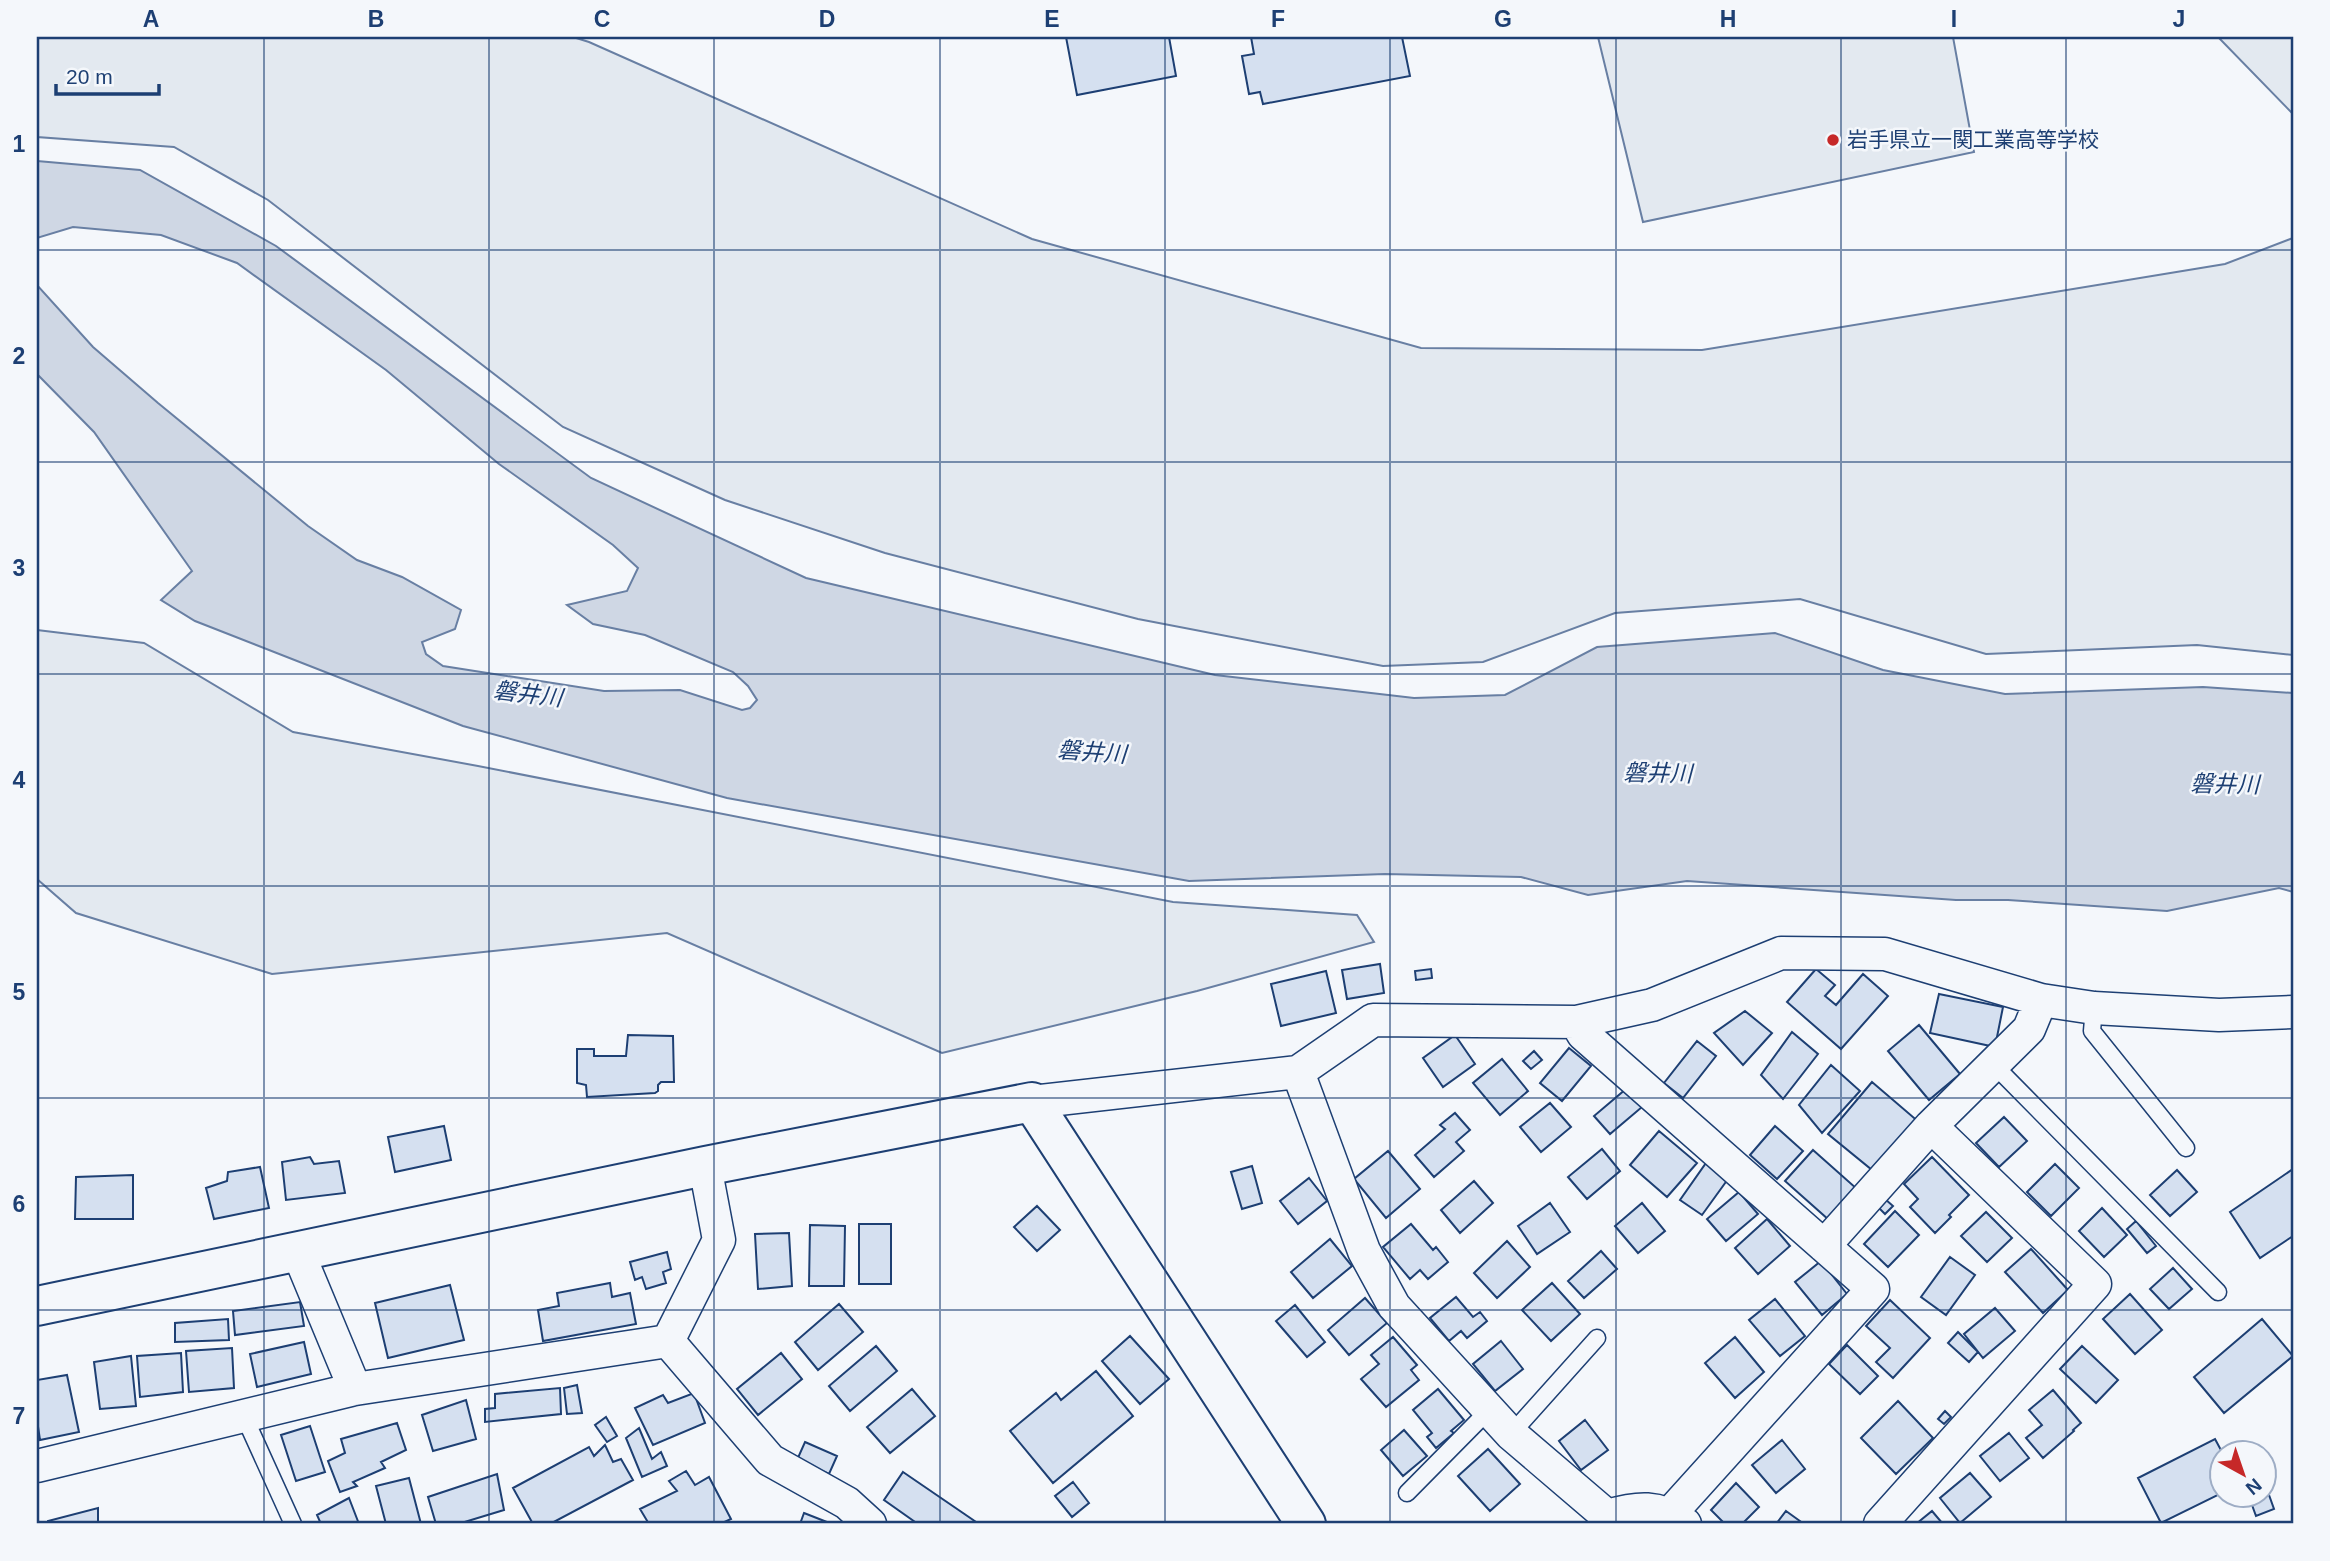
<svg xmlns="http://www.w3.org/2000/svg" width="2330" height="1561" font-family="Arial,'Noto Sans JP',sans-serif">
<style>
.green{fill:#e3e9f0;stroke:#687fa3;stroke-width:2}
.water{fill:#cfd7e4;stroke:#687fa3;stroke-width:2}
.building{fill:#d5e0f0;stroke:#1d3f73;stroke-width:2}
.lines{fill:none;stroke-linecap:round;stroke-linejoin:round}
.service-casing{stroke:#1d3f73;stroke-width:19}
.minor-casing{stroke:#1d3f73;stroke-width:35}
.tertiary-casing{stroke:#1d3f73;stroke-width:42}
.service{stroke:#f4f7fb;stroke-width:16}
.minor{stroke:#f4f7fb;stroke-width:32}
.tertiary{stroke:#f4f7fb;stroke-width:38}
.grid{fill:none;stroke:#1d3f73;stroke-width:2;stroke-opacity:0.55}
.poi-dot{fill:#c62828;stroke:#f4f7fb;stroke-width:2.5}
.labels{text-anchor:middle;stroke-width:5;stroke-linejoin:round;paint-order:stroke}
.poi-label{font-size:21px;fill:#1d3f73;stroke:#f4f7fb;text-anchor:start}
.water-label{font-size:23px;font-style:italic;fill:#1d3f73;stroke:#f4f7fb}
.neatline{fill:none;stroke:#1d3f73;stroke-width:2.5}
.grid-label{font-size:23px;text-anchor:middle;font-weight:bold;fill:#1d3f73}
</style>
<rect width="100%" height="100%" fill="#f4f7fb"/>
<path class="green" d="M 37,37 L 573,37 L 589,42 L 1032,239 L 1421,348 L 1702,350 L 2225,264 L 2293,238 L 2293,655 L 2197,645 L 1986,654 L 1800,599 L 1615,613 L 1483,662 L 1383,666 L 1138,619 L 885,553 L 725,500 L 563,427 L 268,200 L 174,147 L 37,137 Z
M 1598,37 L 1953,37 L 1974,152 L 1643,222 Z
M 2218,37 L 2293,37 L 2293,114 Z
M 37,630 L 144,643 L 293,732 L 478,766 L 1173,902 L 1357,915 L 1374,942 L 1197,991 L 942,1053 L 667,933 L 272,974 L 76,913 L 37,879 Z"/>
<path class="water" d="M 37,161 L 140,170 L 276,246 L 591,478 L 806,578 L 1215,675 L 1414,698 L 1505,695 L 1597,647 L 1775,633 L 1883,670 L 2005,694 L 2203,687 L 2293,693 L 2293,892 L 2279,888 L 2167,911 L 2008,900 L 1956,900 L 1687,881 L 1588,895 L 1521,877 L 1385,874 L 1189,881 L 727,798 L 463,726 L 195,621 L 161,600 L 192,571 L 94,432 L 37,374 L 37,285 L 93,347 L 158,403 L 308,526 L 357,560 L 402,577 L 461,610 L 455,629 L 422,642 L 426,654 L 443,666 L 604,691 L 680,690 L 742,710 L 750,708 L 757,700 L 748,686 L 733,672 L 645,635 L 593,624 L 567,605 L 627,591 L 638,568 L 613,545 L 499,464 L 386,370 L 237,263 L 161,235 L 73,227 L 37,238 Z"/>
<path class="building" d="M 1066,37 L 1169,37 L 1176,76 L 1077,95 Z
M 1251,37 L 1402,37 L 1410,76 L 1263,104 L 1260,92 L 1249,94 L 1242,56 L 1254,54 Z
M 1380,964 L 1384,993 L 1347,999 L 1342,970 Z
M 1431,969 L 1432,978 L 1416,980 L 1415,971 Z
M 1816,969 L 1835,985 L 1825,996 L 1836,1005 L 1863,974 L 1888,996 L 1841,1049 L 1787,1002 Z
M 1326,971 L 1336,1013 L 1281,1026 L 1271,984 Z
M 1939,994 L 2003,1007 L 1995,1047 L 1930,1033 Z
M 1745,1011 L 1772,1033 L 1743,1065 L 1714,1033 Z
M 1919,1025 L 1960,1074 L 1929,1100 L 1888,1051 Z
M 1792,1032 L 1818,1054 L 1783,1099 L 1761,1075 Z
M 628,1035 L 673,1036 L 674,1082 L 661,1082 L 658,1085 L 658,1091 L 655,1093 L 587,1097 L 586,1085 L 577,1083 L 577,1049 L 594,1049 L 594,1056 L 626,1056 Z
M 1455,1035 L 1475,1064 L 1443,1087 L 1423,1058 Z
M 1697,1041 L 1716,1056 L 1683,1098 L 1664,1083 Z
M 1569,1048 L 1591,1066 L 1562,1101 L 1540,1083 Z
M 1534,1051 L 1542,1060 L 1531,1069 L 1523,1061 Z
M 1502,1059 L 1528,1091 L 1500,1115 L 1473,1083 Z
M 1831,1065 L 1860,1091 L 1822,1133 L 1799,1105 Z
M 1872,1082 L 1920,1123 L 1877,1174 L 1828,1134 Z
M 1626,1089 L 1642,1107 L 1610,1134 L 1594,1116 Z
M 1550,1103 L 1571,1127 L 1541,1152 L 1520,1127 Z
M 1455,1113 L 1470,1130 L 1456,1142 L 1464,1151 L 1434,1177 L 1415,1155 L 1445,1129 L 1440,1125 Z
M 2004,1117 L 2027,1141 L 1999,1167 L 1976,1143 Z
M 444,1126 L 451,1160 L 395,1172 L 388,1137 Z
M 1775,1126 L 1803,1151 L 1777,1179 L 1750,1155 Z
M 1659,1131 L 1697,1163 L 1667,1197 L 1630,1165 Z
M 1602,1149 L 1620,1171 L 1587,1199 L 1568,1177 Z
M 1813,1150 L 1857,1189 L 1829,1220 L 1785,1181 Z
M 1388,1151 L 1420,1189 L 1386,1218 L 1354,1179 Z
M 310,1157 L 314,1164 L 339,1161 L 345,1193 L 286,1200 L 282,1162 Z
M 1932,1157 L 1969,1195 L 1949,1215 L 1951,1217 L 1935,1233 L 1910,1207 L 1918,1199 L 1904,1184 Z
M 1706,1163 L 1728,1179 L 1702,1215 L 1680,1200 Z
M 2055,1164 L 2079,1188 L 2051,1216 L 2027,1192 Z
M 1252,1166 L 1262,1203 L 1242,1209 L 1231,1172 Z
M 260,1167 L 269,1208 L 214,1219 L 206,1188 L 227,1181 L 228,1172 Z
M 2293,1169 L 2293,1236 L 2260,1258 L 2230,1212 Z
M 2177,1170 L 2197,1192 L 2170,1216 L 2150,1195 Z
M 133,1175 L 133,1219 L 75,1219 L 76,1177 Z
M 1309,1178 L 1327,1201 L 1298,1224 L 1280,1201 Z
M 1474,1181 L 1493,1203 L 1460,1233 L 1441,1210 Z
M 1739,1192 L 1758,1214 L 1726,1241 L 1707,1219 Z
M 1885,1199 L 1893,1206 L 1885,1214 L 1878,1207 Z
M 1550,1203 L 1570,1232 L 1537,1254 L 1518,1226 Z
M 1642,1203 L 1665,1231 L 1638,1253 L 1615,1226 Z
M 1037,1206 L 1060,1230 L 1037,1251 L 1014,1227 Z
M 2102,1208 L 2127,1235 L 2104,1257 L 2079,1231 Z
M 1895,1211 L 1919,1235 L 1888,1267 L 1864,1244 Z
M 1986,1212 L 2012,1238 L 1987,1262 L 1961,1236 Z
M 1767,1219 L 1790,1246 L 1758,1274 L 1735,1248 Z
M 2136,1221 L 2156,1246 L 2147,1253 L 2127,1229 Z
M 859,1224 L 891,1224 L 891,1284 L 859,1284 Z
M 1411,1224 L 1433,1250 L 1436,1247 L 1448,1262 L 1428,1279 L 1420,1270 L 1410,1279 L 1383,1247 Z
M 810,1225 L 845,1226 L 844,1286 L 809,1286 Z
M 789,1233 L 792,1286 L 758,1289 L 755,1234 Z
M 1330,1239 L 1352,1266 L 1313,1298 L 1291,1272 Z
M 1507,1241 L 1530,1267 L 1497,1298 L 1474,1273 Z
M 2031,1249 L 2068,1290 L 2043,1313 L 2005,1272 Z
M 1601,1251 L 1617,1269 L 1584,1298 L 1568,1281 Z
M 667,1252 L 671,1269 L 663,1272 L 666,1283 L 646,1289 L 642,1277 L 635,1280 L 630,1262 Z
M 1950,1257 L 1975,1275 L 1946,1315 L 1921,1297 Z
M 1821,1261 L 1847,1294 L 1822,1315 L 1795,1282 Z
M 2173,1268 L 2192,1289 L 2169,1309 L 2150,1289 Z
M 610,1283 L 612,1297 L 630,1293 L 636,1324 L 543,1341 L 538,1310 L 559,1306 L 557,1293 Z
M 1552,1283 L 1580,1314 L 1551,1341 L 1522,1310 Z
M 450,1285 L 464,1340 L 388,1358 L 375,1303 Z
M 2130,1294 L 2162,1330 L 2135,1354 L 2103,1319 Z
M 1456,1297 L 1473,1317 L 1480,1312 L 1487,1321 L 1467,1338 L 1461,1331 L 1449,1341 L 1430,1318 Z
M 1365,1298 L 1387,1323 L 1349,1355 L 1328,1330 Z
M 1775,1299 L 1805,1336 L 1780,1356 L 1749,1320 Z
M 1890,1300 L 1930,1338 L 1893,1378 L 1876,1362 L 1890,1348 L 1866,1326 Z
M 300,1302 L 304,1326 L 235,1335 L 233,1311 Z
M 839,1304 L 863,1332 L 818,1370 L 795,1342 Z
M 1295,1305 L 1325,1342 L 1307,1357 L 1276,1321 Z
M 1995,1308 L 2015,1331 L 1983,1358 L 1964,1334 Z
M 228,1319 L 229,1340 L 175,1342 L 175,1323 Z
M 2262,1319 L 2293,1356 L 2224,1413 L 2194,1377 Z
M 1958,1332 L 1978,1352 L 1969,1362 L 1948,1343 Z
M 1130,1336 L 1169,1379 L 1140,1404 L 1102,1361 Z
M 1393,1337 L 1417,1365 L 1411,1370 L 1419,1380 L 1386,1407 L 1361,1379 L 1379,1364 L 1371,1355 Z
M 1735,1337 L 1764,1372 L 1735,1398 L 1705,1363 Z
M 1501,1341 L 1523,1369 L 1495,1391 L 1473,1364 Z
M 304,1342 L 311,1374 L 257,1387 L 250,1354 Z
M 1847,1345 L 1878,1376 L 1860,1394 L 1829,1364 Z
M 876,1346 L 897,1371 L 850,1411 L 829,1386 Z
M 2082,1346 L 2118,1380 L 2096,1403 L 2060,1369 Z
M 232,1348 L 234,1388 L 189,1392 L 186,1351 Z
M 181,1353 L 183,1392 L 140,1397 L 137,1356 Z
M 781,1353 L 802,1379 L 758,1415 L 737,1389 Z
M 131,1356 L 136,1406 L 100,1409 L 94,1362 Z
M 1096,1371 L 1133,1416 L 1053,1483 L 1010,1431 L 1056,1393 L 1061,1400 Z
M 67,1375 L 79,1432 L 40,1440 L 37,1420 L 37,1380 Z
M 577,1385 L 582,1413 L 567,1414 L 564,1388 Z
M 560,1388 L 561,1414 L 485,1422 L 485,1409 L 495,1408 L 495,1394 Z
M 912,1389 L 935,1416 L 890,1453 L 867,1427 Z
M 1438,1389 L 1464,1420 L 1451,1431 L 1454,1433 L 1436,1448 L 1427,1437 L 1432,1433 L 1413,1410 Z
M 2053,1390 L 2081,1423 L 2073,1430 L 2074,1431 L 2043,1458 L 2026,1438 L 2042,1425 L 2029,1410 Z
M 694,1393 L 705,1423 L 653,1445 L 635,1408 L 663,1395 L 668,1403 Z
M 466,1400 L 476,1439 L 433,1451 L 422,1415 Z
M 1898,1401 L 1933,1438 L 1896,1474 L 1861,1438 Z
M 1945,1411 L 1951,1417 L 1944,1424 L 1938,1419 Z
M 606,1417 L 617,1436 L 607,1442 L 595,1425 Z
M 1585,1420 L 1608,1450 L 1581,1470 L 1559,1441 Z
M 397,1423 L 406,1450 L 381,1462 L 385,1468 L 353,1482 L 357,1486 L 340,1492 L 328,1461 L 345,1453 L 341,1439 Z
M 310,1426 L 325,1472 L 296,1481 L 281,1435 Z
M 639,1428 L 652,1459 L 661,1452 L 667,1466 L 642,1477 L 626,1438 Z
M 1404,1430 L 1427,1456 L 1403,1476 L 1381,1450 Z
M 2009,1433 L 2029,1458 L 2000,1481 L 1980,1456 Z
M 2215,1439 L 2222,1452 L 2222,1493 L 2161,1523 L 2138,1478 Z
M 1782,1440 L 1805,1469 L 1776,1493 L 1752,1465 Z
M 805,1442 L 837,1456 L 829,1474 L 797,1460 Z
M 605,1445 L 613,1462 L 621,1459 L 633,1480 L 550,1524 L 533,1524 L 513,1488 L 589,1447 L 594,1456 Z
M 1488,1449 L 1520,1484 L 1490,1511 L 1458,1476 Z
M 686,1471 L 695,1485 L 709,1477 L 731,1519 L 720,1524 L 649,1524 L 640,1509 L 677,1491 L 669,1481 Z
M 903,1472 L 979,1524 L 918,1524 L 884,1500 Z
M 1970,1473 L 1991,1497 L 1960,1523 L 1940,1498 Z
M 497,1474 L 504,1510 L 458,1524 L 436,1524 L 428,1497 Z
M 409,1478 L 421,1524 L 386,1524 L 376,1486 Z
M 2264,1481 L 2274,1509 L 2256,1516 L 2248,1494 L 2264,1494 Z
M 1073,1482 L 1089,1503 L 1072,1517 L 1055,1496 Z
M 1736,1483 L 1759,1507 L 1742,1524 L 1725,1524 L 1711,1510 Z
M 349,1498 L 359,1524 L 321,1524 L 317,1515 Z
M 98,1508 L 98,1524 L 48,1524 L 48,1521 Z
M 1786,1511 L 1804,1524 L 1776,1524 Z
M 1932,1511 L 1943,1524 L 1916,1524 Z
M 804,1513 L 832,1524 L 800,1524 Z"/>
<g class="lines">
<defs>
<path id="service" d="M 2094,1008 L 2092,1031 L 2186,1148
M 1993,1064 L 2218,1292
M 244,1416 L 293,1524
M 1511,1434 L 1597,1338
M 1407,1493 L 1489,1410"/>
<path id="minor" d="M 1576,1022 L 1583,1034 L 1873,1289 L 1670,1514
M 1298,1072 L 1373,1020 L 1576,1022 L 1652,1005 L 1781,953 L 1885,954 L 2041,1000 L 2094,1008 L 2219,1015 L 2293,1012
M 1032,1102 L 1298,1072 L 1364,1251 L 1394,1306 L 1511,1434 L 1607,1516 C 1638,1507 1658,1505 1685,1524
M 705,1166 L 719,1240 L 668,1341 L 770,1460 L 847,1503 L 870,1524
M 1824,1246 L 1931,1126 L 2029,1029 L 2041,1000
M 298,1252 L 355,1389
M 37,1466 L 355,1389 L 668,1341
M 1880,1524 L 2095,1284 L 1931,1126"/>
<path id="tertiary" d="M 37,1306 L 705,1166 L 1032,1102 L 1306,1524"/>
</defs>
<use href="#service" class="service-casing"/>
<use href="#minor" class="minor-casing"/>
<use href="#tertiary" class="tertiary-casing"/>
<use href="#service" class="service"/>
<use href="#minor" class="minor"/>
<use href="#tertiary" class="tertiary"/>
</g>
<path class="grid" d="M 264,37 L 264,1524M 489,37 L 489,1524M 714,37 L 714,1524M 940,37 L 940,1524M 1165,37 L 1165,1524M 1390,37 L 1390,1524M 1616,37 L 1616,1524M 1841,37 L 1841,1524M 2066,37 L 2066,1524M 37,250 L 2293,250M 37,462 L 2293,462M 37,674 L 2293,674M 37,886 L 2293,886M 37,1098 L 2293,1098M 37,1310 L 2293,1310"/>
<circle class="poi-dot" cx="1833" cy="140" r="7"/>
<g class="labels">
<g class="poi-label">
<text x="1847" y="147">岩手県立一関工業高等学校</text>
</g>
<g class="water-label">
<text transform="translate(528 694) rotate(7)" y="8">磐井川</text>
<text transform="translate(1092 752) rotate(4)" y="8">磐井川</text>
<text transform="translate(1658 773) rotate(1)" y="8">磐井川</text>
<text transform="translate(2225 784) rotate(1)" y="8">磐井川</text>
</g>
</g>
<rect width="2330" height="1561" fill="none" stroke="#f4f7fb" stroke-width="77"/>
<g transform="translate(2243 1474) rotate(140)"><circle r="33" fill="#f4f7fb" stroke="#9eadc5" stroke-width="2"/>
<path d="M0-5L12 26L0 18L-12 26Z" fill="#c62828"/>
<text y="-10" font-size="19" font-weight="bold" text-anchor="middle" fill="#1d3f73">N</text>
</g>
<path d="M56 84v10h103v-10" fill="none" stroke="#1d3f73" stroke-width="3.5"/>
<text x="66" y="84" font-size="21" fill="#1d3f73" stroke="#f4f7fb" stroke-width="5" paint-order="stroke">20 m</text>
<rect x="38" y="38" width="2254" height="1484" class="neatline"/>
<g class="grid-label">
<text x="151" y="27">A</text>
<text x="376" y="27">B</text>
<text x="602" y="27">C</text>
<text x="827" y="27">D</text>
<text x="1052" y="27">E</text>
<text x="1278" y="27">F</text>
<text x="1503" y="27">G</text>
<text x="1728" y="27">H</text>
<text x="1954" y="27">I</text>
<text x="2179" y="27">J</text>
<text x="19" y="152">1</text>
<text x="19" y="364">2</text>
<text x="19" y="576">3</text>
<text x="19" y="788">4</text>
<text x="19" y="1000">5</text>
<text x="19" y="1212">6</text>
<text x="19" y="1424">7</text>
</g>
</svg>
